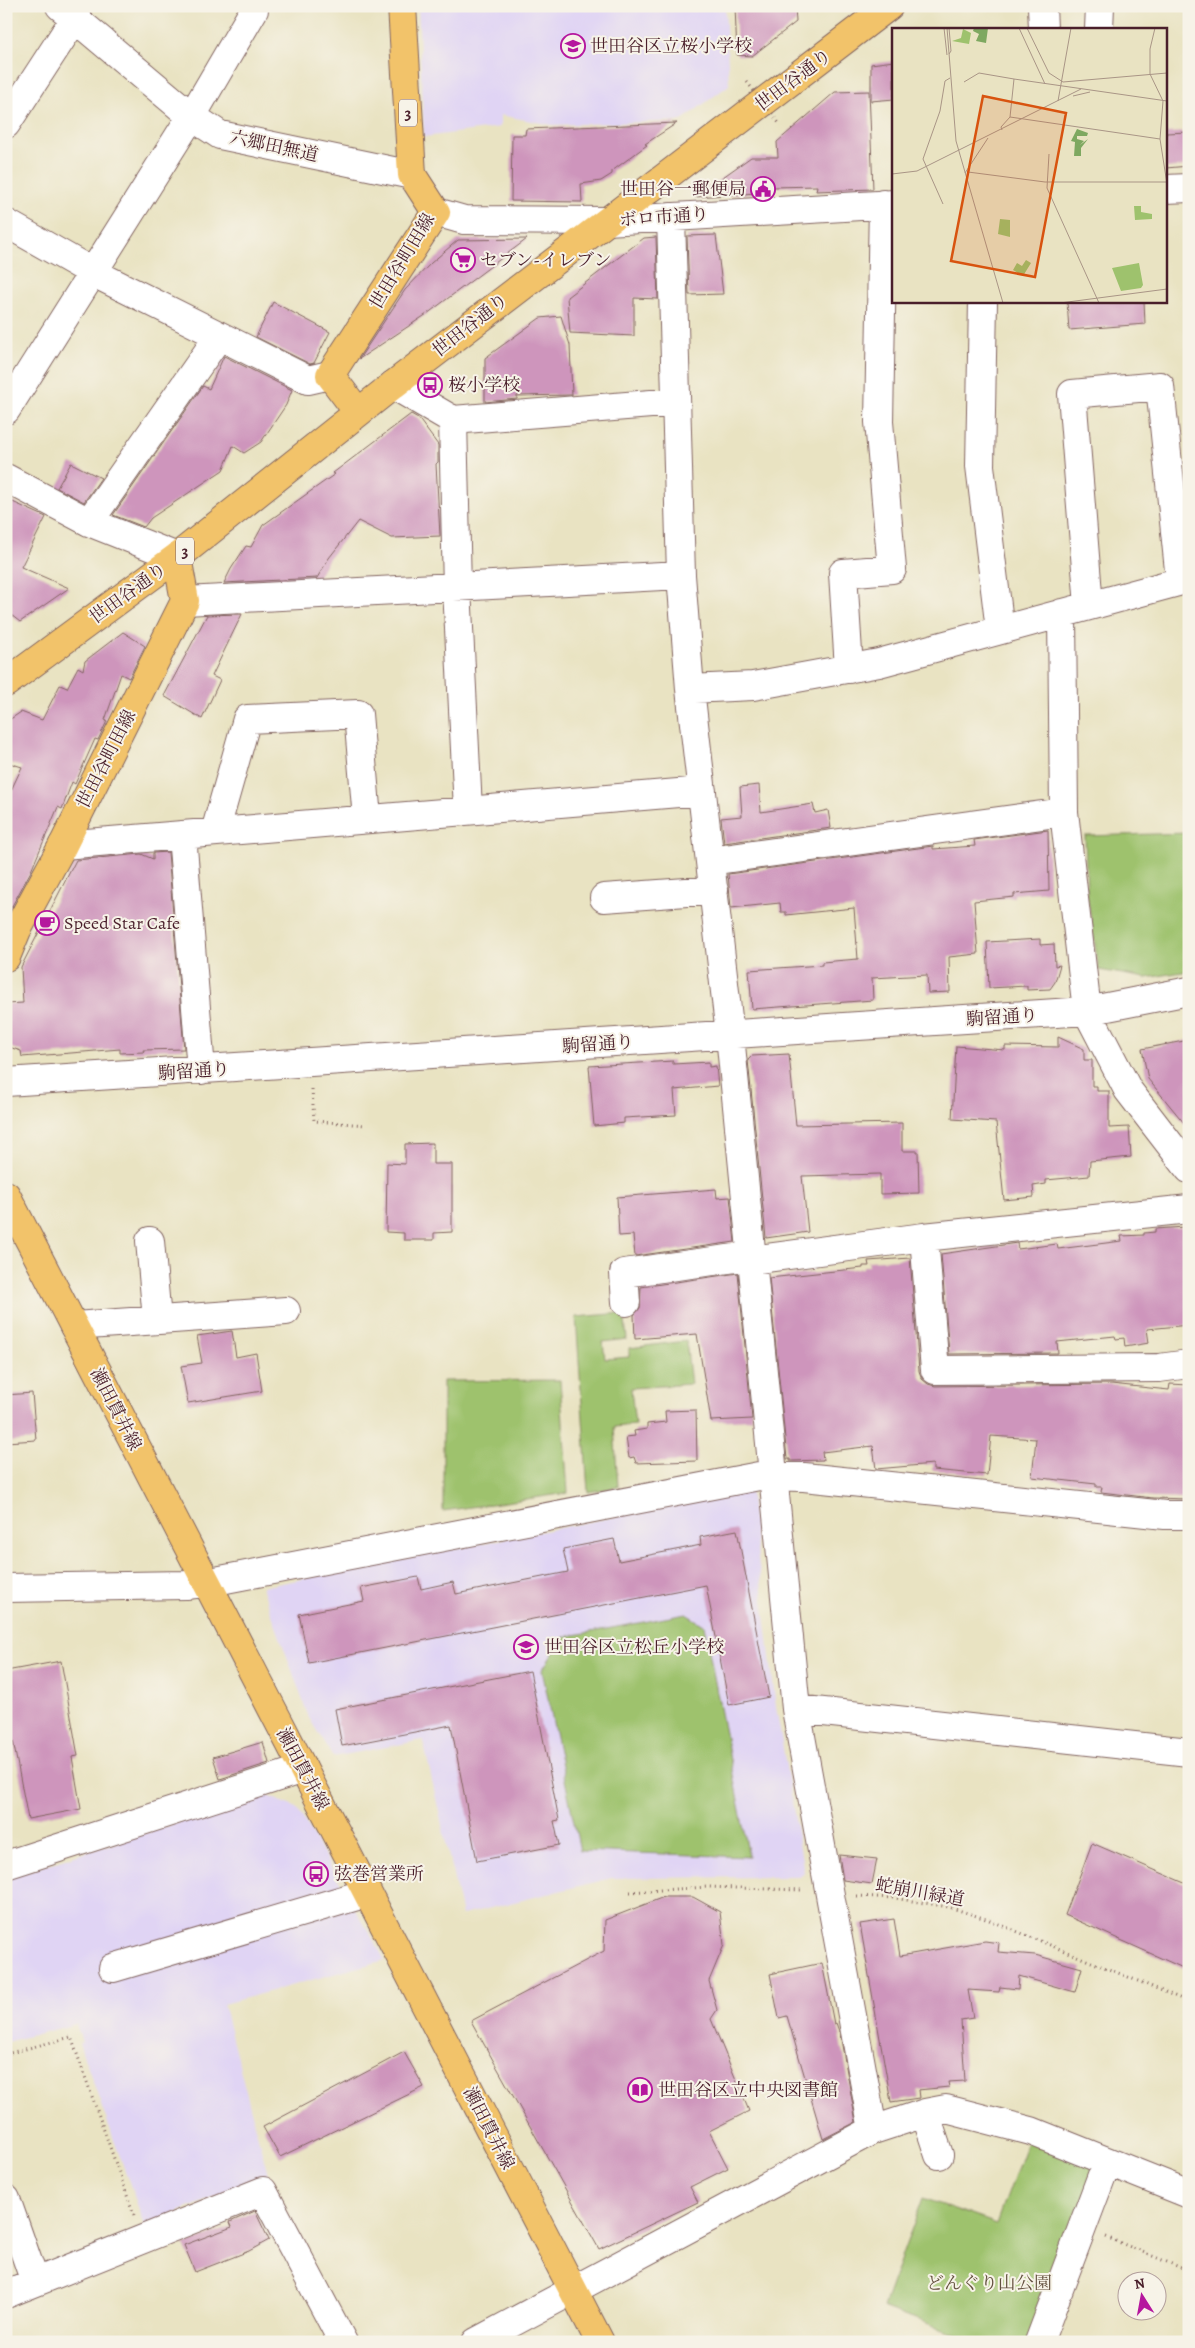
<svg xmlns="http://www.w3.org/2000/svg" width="1195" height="2348" font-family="Alegreya,'Noto Serif JP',serif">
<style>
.built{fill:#e0d4f4}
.green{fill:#9ec26d;stroke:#74704c}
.building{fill:#ce95bc}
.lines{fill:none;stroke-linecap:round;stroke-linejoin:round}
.minor-casing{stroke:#826460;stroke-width:30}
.major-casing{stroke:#826460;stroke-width:30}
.path{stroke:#826460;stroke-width:3;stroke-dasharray:1 4;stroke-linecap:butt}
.minor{stroke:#fff;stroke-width:28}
.major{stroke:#f2c36a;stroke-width:28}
.path-bridge{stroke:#826460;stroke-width:3;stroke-dasharray:1 4;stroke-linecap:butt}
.labels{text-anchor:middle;stroke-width:4;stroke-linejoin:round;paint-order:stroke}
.shield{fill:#f7f3e8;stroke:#7e5f64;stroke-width:1}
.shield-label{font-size:16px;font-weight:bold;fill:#4a1f2b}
.poi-label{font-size:18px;fill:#4a1f2b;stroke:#f7f3e8;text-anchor:start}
.street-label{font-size:18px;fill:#4a1f2b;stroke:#f7f3e8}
.park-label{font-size:18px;fill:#63503f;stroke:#f7f3e8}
.inset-road{fill:none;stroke:#a99586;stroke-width:1}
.view{fill:#d8530f;fill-opacity:0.15;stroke:#d8530f;stroke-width:2.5}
.inset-edge{fill:none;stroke:#4a1f2b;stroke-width:2.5}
</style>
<rect width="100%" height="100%" fill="#f7f3e8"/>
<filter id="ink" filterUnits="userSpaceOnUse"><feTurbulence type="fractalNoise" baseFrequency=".02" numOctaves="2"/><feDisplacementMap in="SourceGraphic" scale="10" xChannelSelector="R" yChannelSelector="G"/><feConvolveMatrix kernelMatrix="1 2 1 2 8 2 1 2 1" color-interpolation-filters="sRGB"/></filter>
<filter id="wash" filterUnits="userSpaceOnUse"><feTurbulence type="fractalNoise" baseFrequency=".0096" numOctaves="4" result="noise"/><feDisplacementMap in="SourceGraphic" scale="20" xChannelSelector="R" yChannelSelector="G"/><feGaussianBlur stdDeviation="1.12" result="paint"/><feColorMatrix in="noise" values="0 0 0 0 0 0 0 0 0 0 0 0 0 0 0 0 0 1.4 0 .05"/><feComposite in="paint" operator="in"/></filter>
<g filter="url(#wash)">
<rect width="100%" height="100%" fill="#e9e3c2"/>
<path class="built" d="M 418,6 L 725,6 L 729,85 L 681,121 L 552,125 L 500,115 L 500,127 L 424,137 Z
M 750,1490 L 776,1707 L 804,1872 L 800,1877 L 612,1878 L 462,1915 L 423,1740 L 333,1757 L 309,1718 L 262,1587 Z
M 265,1795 L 297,1808 L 385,1960 L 223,2004 L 268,2175 L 145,2226 L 79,2043 L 82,2042 L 76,2024 L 6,2042 L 6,1878 Z"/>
<path class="green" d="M 1189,833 L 1189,971 L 1146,978 L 1099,970 L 1087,894 L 1085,836 Z
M 624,1313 L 627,1339 L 603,1342 L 605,1359 L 629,1357 L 629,1348 L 686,1341 L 691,1384 L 631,1388 L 635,1425 L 614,1427 L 618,1487 L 588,1492 L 576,1317 Z
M 560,1380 L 568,1493 L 443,1511 L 443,1381 Z
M 686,1614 L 704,1625 L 749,1857 L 580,1851 L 542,1670 L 564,1637 Z
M 1031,2131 L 1107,2162 L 1039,2342 L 978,2342 L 883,2307 L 923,2198 L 997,2224 Z"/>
<g id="blocks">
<path class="building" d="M 735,6 L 795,6 L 796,22 L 752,56 L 737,55 Z
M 894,61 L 894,99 L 871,101 L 871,64 Z
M 869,91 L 873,189 L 816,191 L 817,186 L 773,187 L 773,192 L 695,197 L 751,157 L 778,157 L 777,142 L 835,92 Z
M 677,123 L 645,144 L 647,145 L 612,171 L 612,174 L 601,181 L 581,184 L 582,202 L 511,201 L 512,135 L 525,135 L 526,129 Z
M 1189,132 L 1189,166 L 1166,168 L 1166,133 Z
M 716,235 L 723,294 L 689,295 L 687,236 Z
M 656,237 L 658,299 L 634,298 L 634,336 L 570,333 L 567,297 L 644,238 Z
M 527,239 L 427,314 L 359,359 L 405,290 L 431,263 L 458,240 Z
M 1067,301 L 1144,301 L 1145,324 L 1069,330 Z
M 273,302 L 330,332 L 314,363 L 310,364 L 256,337 Z
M 561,316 L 570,345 L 572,395 L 517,396 L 517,399 L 485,402 L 485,358 L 540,318 Z
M 224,356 L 292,390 L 286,405 L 261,442 L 244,453 L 233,446 L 223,470 L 151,518 L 144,527 L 113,515 L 203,386 L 209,389 Z
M 411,414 L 418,418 L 438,445 L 438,462 L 436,464 L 440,536 L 392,538 L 358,521 L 329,558 L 317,578 L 224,583 L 231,569 L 246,546 L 251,547 L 263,525 L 335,474 L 333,473 Z
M 71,463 L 101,478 L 84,502 L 57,488 Z
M 6,499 L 46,517 L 21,567 L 69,588 L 20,622 L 6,611 Z
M 242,614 L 212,676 L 220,680 L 202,719 L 164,696 L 207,615 Z
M 123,632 L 145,646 L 129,678 L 121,674 L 105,720 L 107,721 L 98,740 L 95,739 L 75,784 L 72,782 L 62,809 L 58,807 L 31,871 L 6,917 L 6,801 L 22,767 L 6,762 L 6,722 L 21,712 L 42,720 L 60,685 L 67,688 L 78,667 L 83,670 L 85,661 Z
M 759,785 L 761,812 L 813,804 L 815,813 L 828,810 L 831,828 L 724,843 L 721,818 L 742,816 L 740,787 Z
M 1048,830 L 1049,891 L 1014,894 L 1014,897 L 974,901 L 978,954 L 949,957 L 950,992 L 928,993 L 927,975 L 872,978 L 873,1000 L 752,1009 L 749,970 L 822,965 L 822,962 L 858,959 L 854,908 L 786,915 L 786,912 L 781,912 L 780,903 L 731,908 L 728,874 L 933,846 L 933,849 L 975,846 L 974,840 Z
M 168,852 L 184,1049 L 143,1050 L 144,1052 L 120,1053 L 120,1049 L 22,1057 L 21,1051 L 6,1046 L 6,1004 L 23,1003 L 21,967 L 76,860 L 141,854 L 153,859 L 153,853 Z
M 1040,939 L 1040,945 L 1054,944 L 1055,966 L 1060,965 L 1055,982 L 1050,989 L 1027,990 L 1027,986 L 989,988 L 987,942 Z
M 1058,1037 L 1084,1049 L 1084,1060 L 1092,1060 L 1092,1086 L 1097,1086 L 1097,1091 L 1109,1091 L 1109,1128 L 1129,1127 L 1131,1157 L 1090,1161 L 1089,1176 L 1046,1180 L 1046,1184 L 1033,1186 L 1034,1197 L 1004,1200 L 996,1122 L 952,1119 L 956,1046 L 1005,1050 L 1005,1046 L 1058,1047 Z
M 1189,1040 L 1189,1129 L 1148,1079 L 1142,1049 Z
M 789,1054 L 796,1125 L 902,1123 L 902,1151 L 918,1151 L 919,1193 L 880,1194 L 880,1174 L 802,1176 L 808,1232 L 766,1238 L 748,1060 L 752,1056 Z
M 673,1061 L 673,1064 L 709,1062 L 709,1067 L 716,1066 L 718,1086 L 674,1090 L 676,1115 L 624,1118 L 624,1123 L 594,1126 L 589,1066 Z
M 433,1143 L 433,1164 L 452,1164 L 452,1232 L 434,1233 L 434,1240 L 404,1240 L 404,1233 L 386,1232 L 387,1163 L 405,1164 L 405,1144 Z
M 716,1189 L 717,1198 L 730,1197 L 735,1242 L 635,1256 L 633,1235 L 619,1236 L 617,1197 Z
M 1185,1227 L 1186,1238 L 1189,1238 L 1189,1325 L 1147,1329 L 1149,1343 L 1125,1347 L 1124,1338 L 1116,1339 L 1115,1336 L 1057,1342 L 1058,1353 L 949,1354 L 941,1254 L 1017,1243 L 1018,1249 L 1057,1244 L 1058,1249 L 1122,1241 L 1121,1236 L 1144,1235 L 1144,1233 L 1155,1232 L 1155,1229 Z
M 910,1258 L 919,1371 L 922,1379 L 928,1384 L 935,1386 L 1111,1384 L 1169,1390 L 1170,1384 L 1189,1385 L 1189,1499 L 1153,1498 L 1101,1492 L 1102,1487 L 1096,1487 L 1096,1484 L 1032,1477 L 1036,1439 L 991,1436 L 987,1475 L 933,1470 L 933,1464 L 876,1469 L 873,1446 L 822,1452 L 823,1460 L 790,1461 L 790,1459 L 787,1459 L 769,1278 L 863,1268 L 863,1266 L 869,1266 L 868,1261 Z
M 738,1273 L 752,1419 L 711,1421 L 697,1334 L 635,1339 L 634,1315 L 640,1308 L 641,1287 Z
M 232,1331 L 236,1357 L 256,1353 L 262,1391 L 188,1403 L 181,1366 L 202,1363 L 197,1336 Z
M 32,1393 L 36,1440 L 6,1442 L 6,1395 Z
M 696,1410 L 697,1461 L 636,1463 L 634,1457 L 629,1458 L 626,1437 L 635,1436 L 634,1431 L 647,1429 L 647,1424 L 666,1422 L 665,1411 Z
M 737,1530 L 769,1697 L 729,1705 L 706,1585 L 309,1663 L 299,1614 L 364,1601 L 361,1588 L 418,1577 L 421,1589 L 453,1582 L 456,1594 L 568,1572 L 563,1549 L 614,1539 L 619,1561 L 701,1545 L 700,1537 Z
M 61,1661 L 78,1756 L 72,1757 L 81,1809 L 28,1819 L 6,1704 L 6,1671 Z
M 530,1671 L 559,1820 L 554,1821 L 559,1845 L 477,1861 L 451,1725 L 342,1746 L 335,1709 Z
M 263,1742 L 269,1763 L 220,1779 L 213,1757 Z
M 1092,1843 L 1189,1885 L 1189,1951 L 1183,1968 L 1065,1915 Z
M 839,1855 L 877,1859 L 872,1884 L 843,1880 Z
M 664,1897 L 693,1897 L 720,1912 L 724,1945 L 709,1981 L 717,2010 L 711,2019 L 749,2111 L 709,2131 L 728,2168 L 690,2187 L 698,2202 L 599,2249 L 471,2021 L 604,1951 L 605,1920 Z
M 894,1919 L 900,1956 L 985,1941 L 999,1943 L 998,1952 L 1035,1955 L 1082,1968 L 1075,1992 L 1019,1976 L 1018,1989 L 1000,1987 L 999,1992 L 968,1990 L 973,2018 L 961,2020 L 965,2081 L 948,2082 L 949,2087 L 918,2090 L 919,2098 L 891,2102 L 860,1924 Z
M 822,1963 L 834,2024 L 836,2023 L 840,2034 L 856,2122 L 823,2139 L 787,2016 L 779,2018 L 770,1974 Z
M 404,2052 L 424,2087 L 280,2157 L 263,2127 Z
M 255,2211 L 269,2240 L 249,2251 L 195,2272 L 184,2245 L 232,2227 L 230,2222 Z"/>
</g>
</g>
<g filter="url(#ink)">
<use href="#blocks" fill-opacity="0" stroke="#826460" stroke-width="1"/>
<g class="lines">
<defs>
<path id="minor" d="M 60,6 L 191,116 L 220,135 L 412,175
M 1042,6 L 1043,29
M 1099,29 L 1100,6
M 6,124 L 75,18
M 1166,189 L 1189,188
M 436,212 L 464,220 L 607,221 L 894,204
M 671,217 L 681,575 L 690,689 L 730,1035 L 796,1709 L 873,2130
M 6,223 L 94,273 L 308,380 L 330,375
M 983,301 L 980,466 L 1000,630
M 393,385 L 453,420 L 676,402
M 6,410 L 196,109 L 254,10 L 254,6
M 453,420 L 457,588 L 468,810
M 6,478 L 89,522 L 177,557
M 89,522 L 219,336
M 185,601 L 681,575
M 1089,606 L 1072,394 L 1160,386 L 1180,580
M 1062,613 L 1064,812 L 1087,1011 L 1128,1090 L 1189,1169
M 849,669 L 843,573 L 892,569 L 879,422 L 883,204
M 690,689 L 753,686 L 879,663 L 1189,579
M 215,832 L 247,719 L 358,714 L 367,819
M 182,835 L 201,1070
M 63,845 L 702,791
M 710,861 L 1064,812
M 604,898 L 714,890
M 6,1082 L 1087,1011 L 1189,991
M 924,1237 L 935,1370 L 1159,1368 L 1189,1364
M 150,1241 L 157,1320
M 626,1302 L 624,1273 L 743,1257 L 752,1260 L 924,1237 L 1189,1209
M 74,1326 L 286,1311
M 6,1588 L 186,1585 L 205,1583 L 759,1476 L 804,1477 L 1165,1515 L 1189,1515
M 796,1709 L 1189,1752
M 6,1865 L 303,1769
M 113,1968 L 367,1893
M 925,2113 L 939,2155
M 6,2199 L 35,2282
M 6,2294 L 263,2191 L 343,2342
M 476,2342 L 873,2130 L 925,2113 L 946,2109 L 1031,2131 L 1189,2194
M 1039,2342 L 1107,2162"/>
<path id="major" d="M 358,412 L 330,375 L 436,212 L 412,175 L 402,6
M 6,683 L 177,557 L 393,385 L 889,6
M 6,957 L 17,930 L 63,845 L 185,601 L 177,557
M 6,1195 L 600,2342"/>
</defs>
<use href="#minor" class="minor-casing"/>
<use href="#major" class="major-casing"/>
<path class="path" d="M 312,1089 L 314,1121 L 366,1125
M 630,1892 L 707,1887 L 801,1890
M 857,1896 L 894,1898 L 949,1907 L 989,1920 L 1189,2002
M 6,2054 L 71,2037 L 134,2215
M 1106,2237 L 1189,2271"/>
<use href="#minor" class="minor"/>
<use href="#major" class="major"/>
<path class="path-bridge" d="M 747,82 L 779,123"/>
</g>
</g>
<defs>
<symbol id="school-ring" viewBox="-11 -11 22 22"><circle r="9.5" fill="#f7f3e8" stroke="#b5179e" stroke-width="1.5"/><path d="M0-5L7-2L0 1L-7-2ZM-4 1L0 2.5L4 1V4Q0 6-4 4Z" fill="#b5179e"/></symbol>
<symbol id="civic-ring" viewBox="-11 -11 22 22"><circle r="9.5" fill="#f7f3e8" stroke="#b5179e" stroke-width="1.5"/><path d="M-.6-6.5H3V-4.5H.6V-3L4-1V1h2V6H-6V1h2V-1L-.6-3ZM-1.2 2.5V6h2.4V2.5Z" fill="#b5179e"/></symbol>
<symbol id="supermarket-ring" viewBox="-11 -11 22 22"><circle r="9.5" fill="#f7f3e8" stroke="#b5179e" stroke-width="1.5"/><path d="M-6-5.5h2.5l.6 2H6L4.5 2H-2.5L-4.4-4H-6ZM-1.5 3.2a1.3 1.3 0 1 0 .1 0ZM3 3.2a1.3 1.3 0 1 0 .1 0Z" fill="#b5179e"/></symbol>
<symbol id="bus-ring" viewBox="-11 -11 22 22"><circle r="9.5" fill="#f7f3e8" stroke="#b5179e" stroke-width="1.5"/><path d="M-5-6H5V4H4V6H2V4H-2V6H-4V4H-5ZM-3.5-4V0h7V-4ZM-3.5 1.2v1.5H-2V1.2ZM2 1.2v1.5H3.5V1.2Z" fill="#b5179e"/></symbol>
<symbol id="cafe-ring" viewBox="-11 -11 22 22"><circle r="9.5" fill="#f7f3e8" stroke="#b5179e" stroke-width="1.5"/><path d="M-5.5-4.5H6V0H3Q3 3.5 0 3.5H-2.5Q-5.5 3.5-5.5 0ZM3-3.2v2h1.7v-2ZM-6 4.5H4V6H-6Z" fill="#b5179e"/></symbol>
<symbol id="library-ring" viewBox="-11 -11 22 22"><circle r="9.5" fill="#f7f3e8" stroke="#b5179e" stroke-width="1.5"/><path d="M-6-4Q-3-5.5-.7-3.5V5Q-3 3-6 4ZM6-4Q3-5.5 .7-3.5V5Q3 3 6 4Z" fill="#b5179e"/></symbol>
</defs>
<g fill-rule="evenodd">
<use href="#school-ring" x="559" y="32" width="28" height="28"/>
<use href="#civic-ring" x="749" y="175" width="28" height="28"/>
<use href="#supermarket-ring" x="449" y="246" width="28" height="28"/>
<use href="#bus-ring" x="416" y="371" width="28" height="28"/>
<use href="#cafe-ring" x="33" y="909" width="28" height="28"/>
<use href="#school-ring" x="512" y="1633" width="28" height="28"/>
<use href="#bus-ring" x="302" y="1860" width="28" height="28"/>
<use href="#library-ring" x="626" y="2076" width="28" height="28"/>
</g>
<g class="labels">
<g class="shield">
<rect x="399" y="99.5" width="18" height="27" rx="4"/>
<rect x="176" y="537.5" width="18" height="27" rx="4"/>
</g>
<g class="shield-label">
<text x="408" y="119">3</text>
<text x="185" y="557">3</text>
</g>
<g class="poi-label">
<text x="590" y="52">世田谷区立桜小学校</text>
<text x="746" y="195" text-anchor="end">世田谷一郵便局</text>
<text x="480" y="266">セブン-イレブン</text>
<text x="448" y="391">桜小学校</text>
<text x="64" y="929">Speed Star Cafe</text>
<text x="544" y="1653">世田谷区立松丘小学校</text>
<text x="334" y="1880">弦巻営業所</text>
<text x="658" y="2096">世田谷区立中央図書館</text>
</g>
<g class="street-label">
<text transform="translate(793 80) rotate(-37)" y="6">世田谷通り</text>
<text transform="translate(274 146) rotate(12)" y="6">六郷田無道</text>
<text transform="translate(664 217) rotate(-4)" y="6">ボロ市通り</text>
<text transform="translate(402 261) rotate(-59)" y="6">世田谷町田線</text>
<text transform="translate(470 325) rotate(-38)" y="6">世田谷通り</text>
<text transform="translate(128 593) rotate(-36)" y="6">世田谷通り</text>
<text transform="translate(106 759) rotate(-63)" y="6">世田谷町田線</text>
<text transform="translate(1002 1017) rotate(-4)" y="6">駒留通り</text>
<text transform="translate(598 1044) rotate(-4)" y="6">駒留通り</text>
<text transform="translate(194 1071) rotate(-4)" y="6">駒留通り</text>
<text transform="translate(116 1409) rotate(63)" y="6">瀬田貫井線</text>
<text transform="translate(303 1769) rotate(62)" y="6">瀬田貫井線</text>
<text transform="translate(920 1892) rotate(10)" y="6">蛇崩川緑道</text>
<text transform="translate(489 2128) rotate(63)" y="6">瀬田貫井線</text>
</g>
<g class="park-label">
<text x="989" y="2289">どんぐり山公園</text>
</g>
</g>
<g transform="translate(892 28)">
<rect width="275" height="275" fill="#e9e3c2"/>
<path d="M 71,1 L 79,5 L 77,16 L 60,13 L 69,10 ZM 242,178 L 249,178 L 249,184 L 260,186 L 260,191 L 243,192 ZM 108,191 L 118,192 L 118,209 L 106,206 ZM 134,232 L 139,235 L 131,248 L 121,242 L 125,235 L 130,238 ZM 247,235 L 251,257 L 249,260 L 229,263 L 220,240 Z" fill="#9ec26d"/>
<path d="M 82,0 L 96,0 L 94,15 L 84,13 L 87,6 L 81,3 ZM 185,101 L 196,105 L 195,108 L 185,108 L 185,111 L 192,113 L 188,117 L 196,111 L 189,120 L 189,128 L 182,128 L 183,114 L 179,113 Z" fill="#7ea860"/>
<path class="inset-road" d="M 52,0 L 55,27M 55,0 L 64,113 L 111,275M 127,0 L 153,56M 135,0 L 157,45 L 171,54 L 275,45M 263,0 L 258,21 L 258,46 L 271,73 L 268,111 L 275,156M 57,26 L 59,23 L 57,0M 72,54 L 87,45 L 122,51M 181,68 L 198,64M 166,73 L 179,0M 118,89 L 268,111M 110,102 L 109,99 L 118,89 L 122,51 L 275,73M 157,126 L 155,160 L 207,275M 76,144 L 153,154 L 275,154M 73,145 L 96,110M 0,146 L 25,143 L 189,61M 51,176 L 31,131 L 48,83 L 53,53 L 58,50M 168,275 L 275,261"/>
<path class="view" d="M 91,68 L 174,85 L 143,249 L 59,233 Z"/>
<rect width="275" height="275" class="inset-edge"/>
</g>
<rect width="1195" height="2348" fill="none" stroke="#f7f3e8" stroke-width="25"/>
<g transform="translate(1142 2296) rotate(349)"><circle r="24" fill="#f7f3e8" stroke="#b29e9c"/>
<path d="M0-4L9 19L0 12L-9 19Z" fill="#b5179e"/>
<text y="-8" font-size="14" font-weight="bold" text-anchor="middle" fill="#4a1f2b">N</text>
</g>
</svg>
